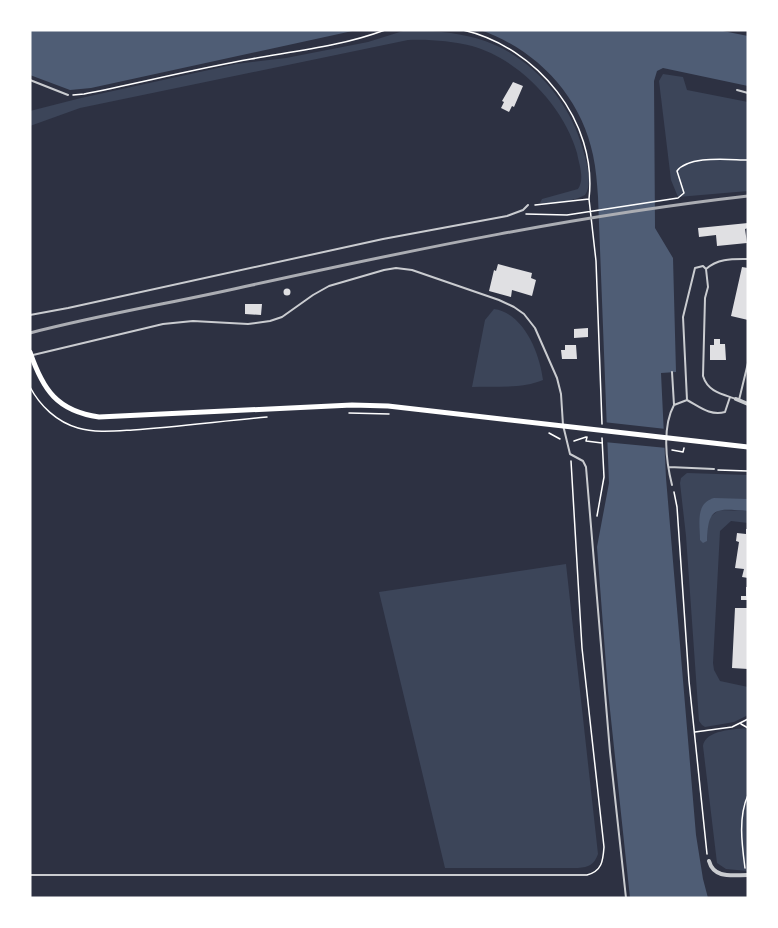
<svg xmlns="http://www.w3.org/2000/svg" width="778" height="928" font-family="'Crimson Pro',serif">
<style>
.green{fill:#3c4559}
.water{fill:#4f5d75}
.pier{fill:#2d3142}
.building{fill:#e0e0e3}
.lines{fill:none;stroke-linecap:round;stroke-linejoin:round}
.path{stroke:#fff;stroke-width:1.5}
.service{stroke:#caccd0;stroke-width:2}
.minor{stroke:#caccd0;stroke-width:4}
.secondary{stroke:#fff;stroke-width:5}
.rail{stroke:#abadb3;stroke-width:3}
</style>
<rect width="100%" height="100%" fill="#2d3142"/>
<path class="green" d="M 403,31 C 430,30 459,32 485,41 C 532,57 571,103 583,150 C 587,163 593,184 585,195 C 574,201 552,205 540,203 L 542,199 L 578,189 C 585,179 579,164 577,153 C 564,107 519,59 472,46 C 452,41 428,39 408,40 L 80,108 L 30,126 L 30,111 L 81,98 L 236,64 L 286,58 L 368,42 Z
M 663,74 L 683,77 L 687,90 L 748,102 L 748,191 L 678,197 L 671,180 L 659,81 Z
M 494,309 C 524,313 540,354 543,380 C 522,389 494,386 472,387 L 485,320 Z
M 687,473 L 748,475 L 748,499 L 710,499 L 707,527 L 710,517 L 719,510 L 748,511 L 748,523 L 731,521 L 720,531 L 713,663 L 714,670 L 720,681 L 748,687 L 748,715 L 734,722 L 705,727 L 702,725 L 699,721 L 686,536 L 680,483 L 681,478 Z
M 566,564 L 598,854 C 594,865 589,867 578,868 L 445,868 L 379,592 Z
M 748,728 L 748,871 L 726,869 L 717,863 L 703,746 C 705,730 735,729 748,728 Z"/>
<path class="water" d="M 30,30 L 357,30 L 91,88 L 70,90 L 30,75 Z
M 480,30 L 718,30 L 748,36 L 748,86 L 663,68 L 657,71 L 654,81 L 655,228 L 673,258 L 676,372 L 661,373 L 666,478 L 696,835 L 703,879 L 708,898 L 630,898 L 608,691 L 597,547 L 609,483 L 598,197 C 597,183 596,169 593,155 C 581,96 536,49 480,30 Z
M 714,498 L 748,499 L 748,511 C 717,509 708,505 707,541 L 703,543 L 700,540 C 700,524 695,503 714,498 Z"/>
<path class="pier" d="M 603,422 L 666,429 L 667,448 L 604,442 Z"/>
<path class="building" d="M 513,82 L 523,86 L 514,107 L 512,106 L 509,112 L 501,108 L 504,102 L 502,101 Z
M 748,223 L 748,228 L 745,229 L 747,243 L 717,246 L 716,235 L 699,237 L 698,228 Z
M 498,264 L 532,273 L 531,278 L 536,280 L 532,296 L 512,290 L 511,297 L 489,291 L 494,270 L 496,271 Z
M 742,267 L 748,268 L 748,320 L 731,316 Z
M283.5 292a3.5 3.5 0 1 1 7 0a3.5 3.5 0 1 1-7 0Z
M 245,304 L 262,304 L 261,315 L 245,314 Z
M 588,328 L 588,337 L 574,338 L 574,329 Z
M 714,339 L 720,339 L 720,344 L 725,344 L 726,360 L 710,360 L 710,345 L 714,345 Z
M 565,345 L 576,345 L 577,359 L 562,359 L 561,350 L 565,350 Z
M 746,529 L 748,529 L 748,578 L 742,577 L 744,569 L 735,568 L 739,542 L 736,541 L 737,533 L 746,534 Z
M 746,587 L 748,587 L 748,600 L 741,600 L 741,596 L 746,596 Z
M 735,608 L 748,608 L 748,669 L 732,668 Z"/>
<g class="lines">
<path class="path" d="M 463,30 C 537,47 598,121 589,199 L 535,205
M 73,95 L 84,94 C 139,83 195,69 251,59 C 296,51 342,46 385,30
M 589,199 L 596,261 L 602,424
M 526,214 L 567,215 L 678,198 L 684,193 L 677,171 C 689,155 729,160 748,160
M 30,387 C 40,406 57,422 78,428 C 95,433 115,431 133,430 C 178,427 222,421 267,417
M 349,413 L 389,414
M 549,433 L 560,439
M 587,437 L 586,441 L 602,443
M 574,441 L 586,437
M 672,450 L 683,452 L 684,448
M 718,470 L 748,471
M 674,492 L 677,507 L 689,681 L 707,854
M 597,516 L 604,477 L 602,438
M 741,724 L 748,728
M 695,732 L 732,727 L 748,719
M 748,735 L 748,746
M 745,868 C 742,845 738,817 748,795
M 30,875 L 587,875 C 602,871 603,861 604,847 L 582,648 L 571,461"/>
<path class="service" d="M 30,80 L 68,95
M 737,90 L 748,93
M 706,269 L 703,266 L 695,268 L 683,317 L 687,400 C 700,407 710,416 725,412 L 730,397
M 30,315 L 68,308 L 383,239 L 507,216 L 523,210 L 528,205
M 33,355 L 163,324 L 193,321 L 248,324 L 270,321 L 282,317 L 313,295 L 329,286 L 384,270 L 396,268 L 412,270 L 499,300 L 514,307 L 524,314 L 535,328 L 557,378 L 561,394 L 563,425 L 570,454 L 583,461 L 586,467 L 610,752 L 626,898
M 672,372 L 674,405
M 736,399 C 722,394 708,392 703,376 L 705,298 L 708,287 L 706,269 C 718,258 733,259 748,259
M 739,400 L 748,363
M 669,467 L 714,469
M 672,485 C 666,461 662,427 674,405 L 687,400"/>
<path class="minor" d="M 736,399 L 748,404
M 709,861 C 714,879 732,875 748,875"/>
<path class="secondary" d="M 30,352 C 43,390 57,411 99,417 L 352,405 L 388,406 L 748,447"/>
<path class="rail" d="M 30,333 C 103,314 178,302 252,285 C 416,249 581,215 748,196"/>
</g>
<rect width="778" height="928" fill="none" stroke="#ffffff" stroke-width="63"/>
</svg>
